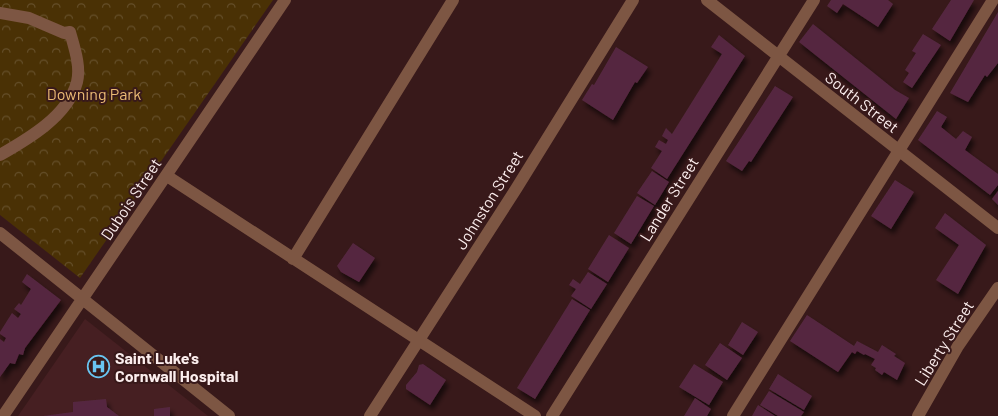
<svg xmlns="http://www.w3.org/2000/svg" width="998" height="416" font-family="Barlow,sans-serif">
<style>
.built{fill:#461f22}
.park{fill:url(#park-crowns)}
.building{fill:#552840;filter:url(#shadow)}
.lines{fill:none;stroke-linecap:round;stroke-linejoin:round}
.minor{stroke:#7d5643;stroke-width:12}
.labels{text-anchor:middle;stroke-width:4;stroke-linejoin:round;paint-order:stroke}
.park-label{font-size:16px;fill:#ebba74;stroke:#38191a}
.street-label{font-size:16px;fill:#fceeee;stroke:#38191a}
.poi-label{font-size:16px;font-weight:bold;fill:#fceeee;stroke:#38191a;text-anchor:start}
</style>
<defs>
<pattern id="park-crowns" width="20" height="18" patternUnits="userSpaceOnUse" patternTransform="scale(1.25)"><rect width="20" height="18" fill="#4a3105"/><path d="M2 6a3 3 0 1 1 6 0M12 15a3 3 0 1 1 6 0" fill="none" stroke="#654f2a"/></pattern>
<filter id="shadow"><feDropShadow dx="3" dy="5" stdDeviation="2.5" flood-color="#0009"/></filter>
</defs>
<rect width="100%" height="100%" fill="#38191a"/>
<path class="built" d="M 85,319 L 208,416 L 18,416 Z"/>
<path class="park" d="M 0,0 L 273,0 L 80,278 L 0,215 Z"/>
<path class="building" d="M 831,0 L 888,0 L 893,4 L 878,27 L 843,4 L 837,13 L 827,6 Z
M 951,0 L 974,0 L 950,41 L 932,29 Z
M 998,12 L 998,63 L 987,77 L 985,75 L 968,102 L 950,93 Z
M 813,24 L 895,90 L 909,98 L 896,119 L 799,42 Z
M 923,34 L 941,45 L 912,88 L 903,82 L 909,73 L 905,70 L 916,53 L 912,51 Z
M 719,35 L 745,56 L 667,179 L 651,168 L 662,151 L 655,147 L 659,140 L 666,144 L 668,140 L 662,136 L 666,128 L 672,134 L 722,54 L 711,47 Z
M 616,47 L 648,67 L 637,83 L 635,82 L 613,120 L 582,100 L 592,84 L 594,85 Z
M 775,86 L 793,97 L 751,162 L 749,161 L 742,171 L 726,161 Z
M 937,111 L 947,117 L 941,127 L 956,139 L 963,131 L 972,137 L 965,150 L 998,174 L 998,185 L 990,195 L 918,140 Z
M 652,171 L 669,182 L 655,205 L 637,193 Z
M 895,180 L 914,192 L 891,229 L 871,216 Z
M 998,191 L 998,205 L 992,199 Z
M 637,196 L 654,206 L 631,244 L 614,233 Z
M 945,213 L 986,245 L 958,294 L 936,280 L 959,245 L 935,228 Z
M 609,235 L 629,248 L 608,282 L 588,269 Z
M 353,243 L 375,258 L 359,282 L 341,272 L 337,266 Z
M 588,272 L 607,284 L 591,309 L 571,296 L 576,289 L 569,285 L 573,279 L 580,284 Z
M 27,274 L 61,300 L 25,348 L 23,355 L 19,354 L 15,364 L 10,363 L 0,377 L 0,339 L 4,342 L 6,338 L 0,334 L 0,332 L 12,313 L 18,318 L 21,314 L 14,309 L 19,303 L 21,305 L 31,289 L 22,282 Z
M 572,299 L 590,310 L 535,399 L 517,388 Z
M 807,315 L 854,346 L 857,341 L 878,352 L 882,345 L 896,354 L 894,356 L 905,363 L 897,380 L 884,372 L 882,375 L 875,370 L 876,368 L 871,365 L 875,359 L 865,354 L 864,355 L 857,351 L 855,354 L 852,352 L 838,372 L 790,341 Z
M 742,322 L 758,332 L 743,355 L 728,345 Z
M 720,343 L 742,358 L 727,380 L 705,365 Z
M 423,364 L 446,380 L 430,405 L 406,389 L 406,385 L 417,372 L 419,365 Z
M 694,364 L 723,382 L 709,405 L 679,387 Z
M 778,374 L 812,396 L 804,410 L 769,389 Z
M 769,391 L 804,412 L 801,416 L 778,416 L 760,405 Z
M 695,398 L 711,409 L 707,416 L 684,416 Z
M 106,399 L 107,407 L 119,416 L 43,416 L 73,412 L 73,402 Z
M 758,405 L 775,416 L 752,416 Z
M 170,407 L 170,416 L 154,416 L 154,409 Z"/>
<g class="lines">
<path class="minor" d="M 707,0 L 998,228
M 0,13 L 29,18 L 64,33 L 70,32 C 74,47 81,66 77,82 C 68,116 28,139 0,155
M 167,176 L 535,416
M 0,233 L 229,416
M 293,259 L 453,0
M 3,416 L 285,0
M 370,416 L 516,189 L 633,0
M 552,416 L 814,0
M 733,416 L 993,0
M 918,416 L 958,346 L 998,288"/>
</g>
<defs>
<symbol id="hospital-ring" viewBox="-11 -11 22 22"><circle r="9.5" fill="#38191a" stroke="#69c4f1" stroke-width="1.5"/><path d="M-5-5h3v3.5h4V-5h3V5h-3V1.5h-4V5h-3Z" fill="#69c4f1"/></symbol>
</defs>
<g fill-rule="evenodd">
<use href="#hospital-ring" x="86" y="354" width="25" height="25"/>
</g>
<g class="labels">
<g class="park-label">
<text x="94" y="100">Downing Park</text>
</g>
<g class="street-label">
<text transform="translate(862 102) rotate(38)" y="6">South Street</text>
<text transform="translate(131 199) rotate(-56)" y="6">Dubois Street</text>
<text transform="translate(669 199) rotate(-58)" y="6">Lander Street</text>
<text transform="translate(489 200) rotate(-58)" y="6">Johnston Street</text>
<text transform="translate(944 343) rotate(-58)" y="6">Liberty Street</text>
</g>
<g class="poi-label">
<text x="115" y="364">Saint Luke's<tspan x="115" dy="18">Cornwall Hospital</tspan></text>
</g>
</g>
</svg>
